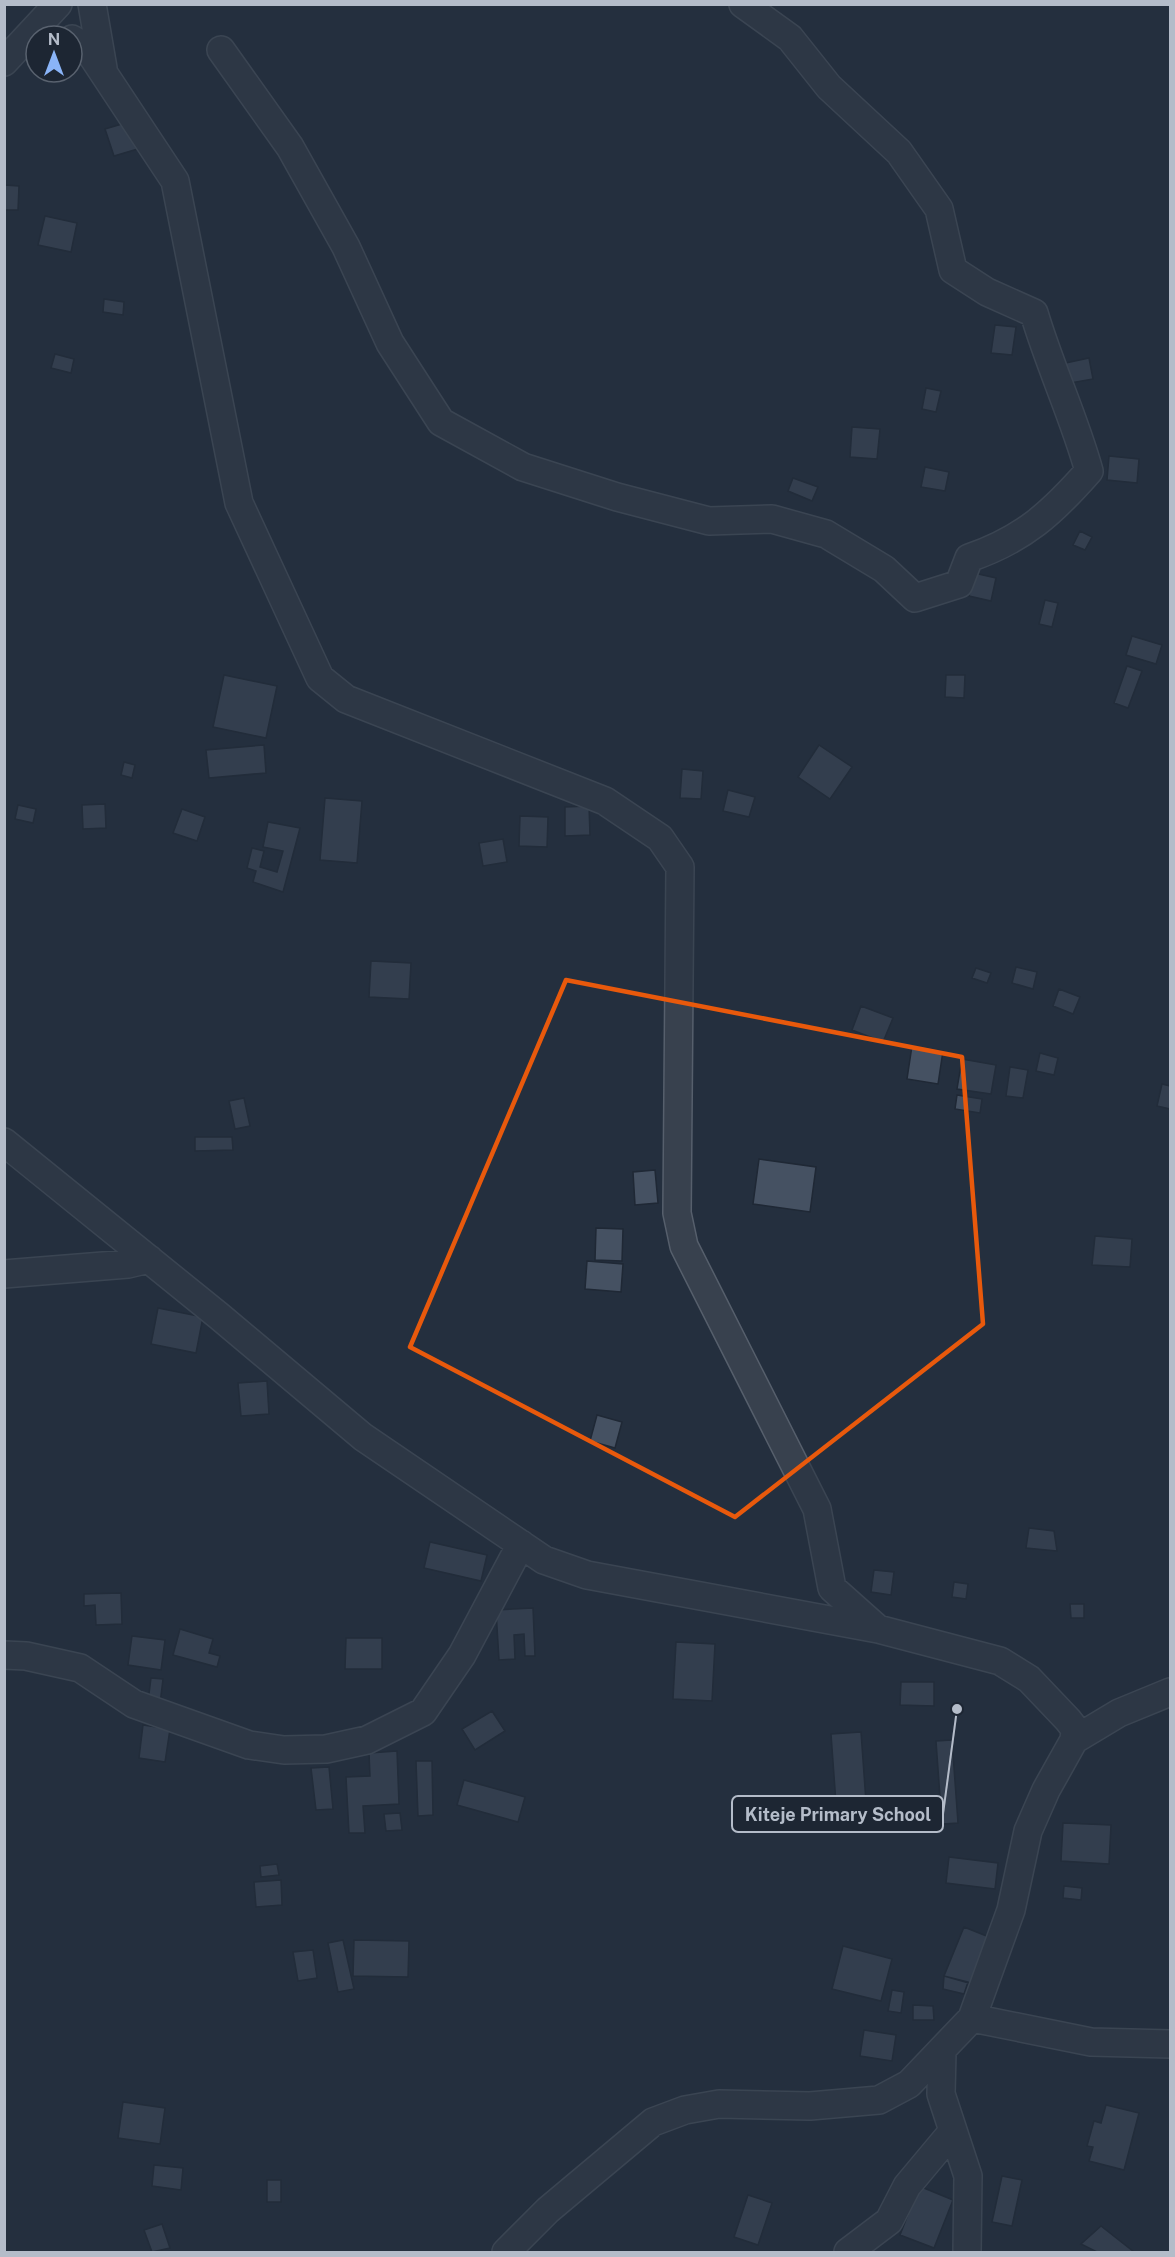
<svg xmlns="http://www.w3.org/2000/svg" width="1175" height="2257" font-family="'Public Sans',sans-serif">
<style>
.building{fill:#455162;stroke:#1f2835;stroke-width:1.5}
.lines{fill:none;stroke-linecap:round;stroke-linejoin:round}
.minor-casing{stroke:#565f6c;stroke-width:30}
.minor{stroke:#38414e;stroke-width:27}
.marked{fill:none;stroke:#e8590c;stroke-width:4.5;stroke-linejoin:round}
.leader{fill:none;stroke:#b4bcc9;stroke-width:2}
.callout-dot{fill:#b4bcc9;stroke:#1d2633;stroke-width:2}
.callout{fill:#1d2633;stroke:#b4bcc9;stroke-width:2}
.callout-label{font-size:18px;text-anchor:middle;font-weight:bold;fill:#b4bcc9}
</style>
<rect width="100%" height="100%" fill="#242f3e"/>
<path class="building" d="M 132,121 L 141,148 L 114,156 L 105,129 Z
M 4,185 L 19,186 L 18,210 L 4,210 Z
M 45,216 L 77,223 L 71,252 L 38,245 Z
M 104,299 L 124,302 L 123,315 L 103,312 Z
M 995,325 L 1016,327 L 1012,355 L 991,353 Z
M 55,354 L 74,359 L 71,373 L 51,368 Z
M 1089,358 L 1093,379 L 1065,384 L 1061,364 Z
M 926,388 L 941,391 L 936,412 L 922,409 Z
M 852,427 L 880,429 L 877,459 L 850,457 Z
M 1109,456 L 1139,459 L 1137,483 L 1107,480 Z
M 925,467 L 949,472 L 945,491 L 921,487 Z
M 793,478 L 818,487 L 812,501 L 788,491 Z
M 1080,531 L 1092,537 L 1085,550 L 1073,545 Z
M 974,573 L 996,578 L 991,601 L 969,596 Z
M 1045,600 L 1058,603 L 1052,627 L 1039,624 Z
M 1132,636 L 1162,645 L 1156,664 L 1126,655 Z
M 1127,666 L 1142,671 L 1128,708 L 1114,703 Z
M 224,675 L 277,686 L 266,738 L 213,727 Z
M 946,675 L 965,675 L 964,698 L 945,697 Z
M 264,745 L 266,773 L 209,778 L 206,750 Z
M 819,745 L 852,767 L 830,799 L 798,777 Z
M 124,762 L 135,765 L 132,778 L 121,775 Z
M 682,769 L 703,771 L 701,799 L 680,798 Z
M 728,790 L 755,797 L 749,817 L 723,811 Z
M 325,798 L 362,801 L 357,863 L 320,860 Z
M 105,804 L 106,828 L 83,829 L 82,805 Z
M 18,805 L 36,809 L 33,823 L 15,819 Z
M 589,806 L 590,835 L 565,836 L 565,807 Z
M 182,809 L 205,817 L 197,841 L 173,833 Z
M 520,816 L 548,817 L 547,847 L 519,846 Z
M 268,822 L 300,828 L 283,892 L 253,882 L 256,871 L 247,868 L 252,848 L 264,851 L 260,867 L 277,872 L 283,851 L 263,847 Z
M 503,839 L 507,862 L 483,866 L 479,843 Z
M 371,961 L 411,963 L 409,999 L 369,997 Z
M 1016,967 L 1037,972 L 1033,989 L 1012,983 Z
M 976,968 L 991,973 L 987,983 L 972,978 Z
M 1059,989 L 1080,997 L 1073,1014 L 1053,1006 Z
M 861,1006 L 893,1018 L 883,1042 L 852,1030 Z
M 912,1046 L 943,1051 L 938,1084 L 907,1079 Z
M 1040,1053 L 1058,1058 L 1054,1075 L 1036,1071 Z
M 962,1059 L 996,1065 L 991,1094 L 957,1089 Z
M 1010,1067 L 1028,1070 L 1023,1098 L 1006,1096 Z
M 1162,1084 L 1170,1086 L 1170,1109 L 1157,1106 Z
M 957,1095 L 982,1099 L 980,1113 L 955,1109 Z
M 244,1098 L 250,1126 L 235,1129 L 229,1101 Z
M 195,1137 L 232,1137 L 233,1150 L 195,1151 Z
M 759,1159 L 816,1167 L 810,1212 L 753,1204 Z
M 655,1170 L 658,1203 L 635,1205 L 633,1172 Z
M 596,1228 L 623,1229 L 622,1261 L 595,1260 Z
M 1095,1236 L 1132,1239 L 1130,1267 L 1092,1265 Z
M 587,1261 L 623,1264 L 621,1292 L 585,1289 Z
M 158,1308 L 203,1317 L 196,1353 L 151,1344 Z
M 267,1381 L 269,1414 L 241,1416 L 238,1383 Z
M 597,1415 L 622,1422 L 615,1448 L 590,1441 Z
M 1029,1528 L 1054,1531 L 1057,1551 L 1026,1548 Z
M 430,1542 L 487,1555 L 481,1581 L 424,1568 Z
M 874,1570 L 894,1572 L 891,1595 L 871,1592 Z
M 954,1582 L 968,1584 L 966,1599 L 952,1597 Z
M 121,1593 L 122,1624 L 96,1625 L 95,1605 L 84,1606 L 84,1594 Z
M 1070,1604 L 1084,1604 L 1084,1618 L 1071,1618 Z
M 533,1608 L 535,1656 L 525,1656 L 524,1634 L 514,1635 L 515,1659 L 499,1660 L 496,1610 Z
M 180,1629 L 213,1639 L 209,1653 L 220,1656 L 217,1667 L 173,1655 Z
M 132,1636 L 165,1640 L 161,1670 L 128,1665 Z
M 346,1638 L 382,1638 L 382,1669 L 345,1669 Z
M 676,1642 L 715,1644 L 712,1701 L 673,1699 Z
M 151,1678 L 163,1679 L 160,1704 L 148,1702 Z
M 901,1682 L 934,1682 L 934,1706 L 900,1705 Z
M 492,1711 L 505,1731 L 475,1750 L 462,1729 Z
M 143,1725 L 170,1729 L 165,1762 L 139,1758 Z
M 861,1732 L 866,1802 L 940,1797 L 936,1741 L 952,1740 L 958,1823 L 838,1831 L 831,1734 Z
M 397,1751 L 399,1804 L 363,1806 L 365,1833 L 349,1833 L 346,1777 L 370,1776 L 369,1753 Z
M 416,1761 L 432,1761 L 433,1815 L 418,1816 Z
M 329,1767 L 333,1809 L 316,1810 L 311,1768 Z
M 464,1780 L 525,1797 L 518,1822 L 457,1805 Z
M 400,1813 L 402,1830 L 386,1831 L 384,1814 Z
M 1063,1823 L 1111,1825 L 1109,1864 L 1061,1861 Z
M 949,1857 L 998,1863 L 995,1889 L 946,1883 Z
M 277,1864 L 279,1875 L 261,1877 L 260,1866 Z
M 281,1880 L 282,1905 L 256,1907 L 254,1882 Z
M 1064,1886 L 1082,1888 L 1081,1900 L 1063,1898 Z
M 964,1927 L 989,1937 L 976,1985 L 944,1976 Z
M 343,1940 L 354,1989 L 338,1992 L 328,1943 Z
M 354,1940 L 409,1941 L 408,1977 L 353,1976 Z
M 843,1946 L 892,1959 L 881,2001 L 832,1989 Z
M 313,1950 L 317,1978 L 298,1981 L 293,1952 Z
M 944,1976 L 968,1982 L 964,1994 L 943,1989 Z
M 892,1990 L 904,1992 L 901,2013 L 888,2011 Z
M 913,2005 L 933,2006 L 934,2020 L 913,2020 Z
M 864,2030 L 896,2035 L 892,2061 L 860,2056 Z
M 123,2102 L 165,2108 L 160,2144 L 118,2138 Z
M 1106,2105 L 1139,2113 L 1124,2170 L 1089,2161 L 1093,2147 L 1087,2146 L 1094,2121 L 1101,2123 Z
M 154,2165 L 183,2168 L 181,2190 L 152,2186 Z
M 1002,2176 L 1022,2180 L 1012,2226 L 992,2222 Z
M 267,2180 L 281,2180 L 281,2202 L 267,2202 Z
M 919,2186 L 953,2200 L 934,2248 L 900,2235 Z
M 748,2195 L 772,2203 L 758,2245 L 734,2237 Z
M 162,2224 L 170,2248 L 152,2252 L 144,2230 Z
M 1101,2226 L 1134,2252 L 1097,2252 L 1081,2244 Z"/>
<g class="lines">
<defs>
<path id="minor" d="M 92,4 L 103,68
M 72,39 L 87,48 L 175,181 L 239,503 L 320,678 L 346,699 L 605,801 L 660,838 L 680,867 L 677,1213 L 684,1246 L 817,1509 L 832,1588 L 878,1629
M 221,50 L 290,147 L 346,247 L 390,343 L 441,422 L 523,467 L 617,497 L 709,521 L 772,519 L 826,534 L 884,569 L 915,598 L 959,584 L 969,558 C 1024,539 1052,513 1089,471 C 1074,417 1050,367 1034,313 L 987,292 L 953,270 L 939,209 L 899,152 L 829,87 L 790,38 L 743,4
M 4,62 L 58,4
M 4,1142 L 219,1316 L 363,1437 L 544,1560 L 587,1575 L 878,1629 L 1000,1661 L 1029,1679 L 1068,1720 L 1075,1729 L 1074,1740 L 1119,1713 L 1170,1692
M 4,1274 L 128,1264 L 149,1259
M 4,1655 L 26,1656 L 80,1668 L 134,1704 L 249,1745 L 284,1750 L 326,1749 L 367,1740 L 423,1712 L 462,1655 L 521,1544
M 972,2018 L 1091,2042 L 1170,2044
M 942,2052 L 941,2094 L 968,2176 L 967,2252
M 506,2252 L 548,2210 L 653,2122 L 685,2110 L 719,2104 L 810,2106 L 879,2100 L 909,2084 L 972,2018 L 1011,1910 L 1028,1831 L 1046,1790 L 1074,1740
M 848,2252 L 889,2221 L 907,2186 L 953,2131"/>
</defs>
<use href="#minor" class="minor-casing"/>
<use href="#minor" class="minor"/>
</g>
<path d="M0 0H1175V2257H0ZM 566,980 L 962,1057 L 983,1324 L 735,1517 L 410,1347 Z" fill="#242f3e" fill-opacity=".55" fill-rule="evenodd"/>
<path class="marked" d="M 566,980 L 962,1057 L 983,1324 L 735,1517 L 410,1347 Z"/>
<path class="leader" d="M957 1709L943 1814"/>
<circle class="callout-dot" cx="957" cy="1709" r="6"/>
<rect class="callout" x="732" y="1796" width="211" height="36" rx="6"/>
<g class="callout-label">
<text x="838" y="1821">Kiteje Primary School</text>
</g>
<rect width="1175" height="2257" fill="none" stroke="#b4bcc9" stroke-width="12"/>
<g transform="translate(54 54)"><circle r="28" fill="#1d2633" stroke="#59626f" stroke-width="1.5"/>
<path d="M0-4.5L10 22L0 15L-10 22Z" fill="#8ab4f8"/>
<text y="-9" font-size="16" font-weight="bold" text-anchor="middle" fill="#b4bcc9">N</text>
</g>
</svg>
